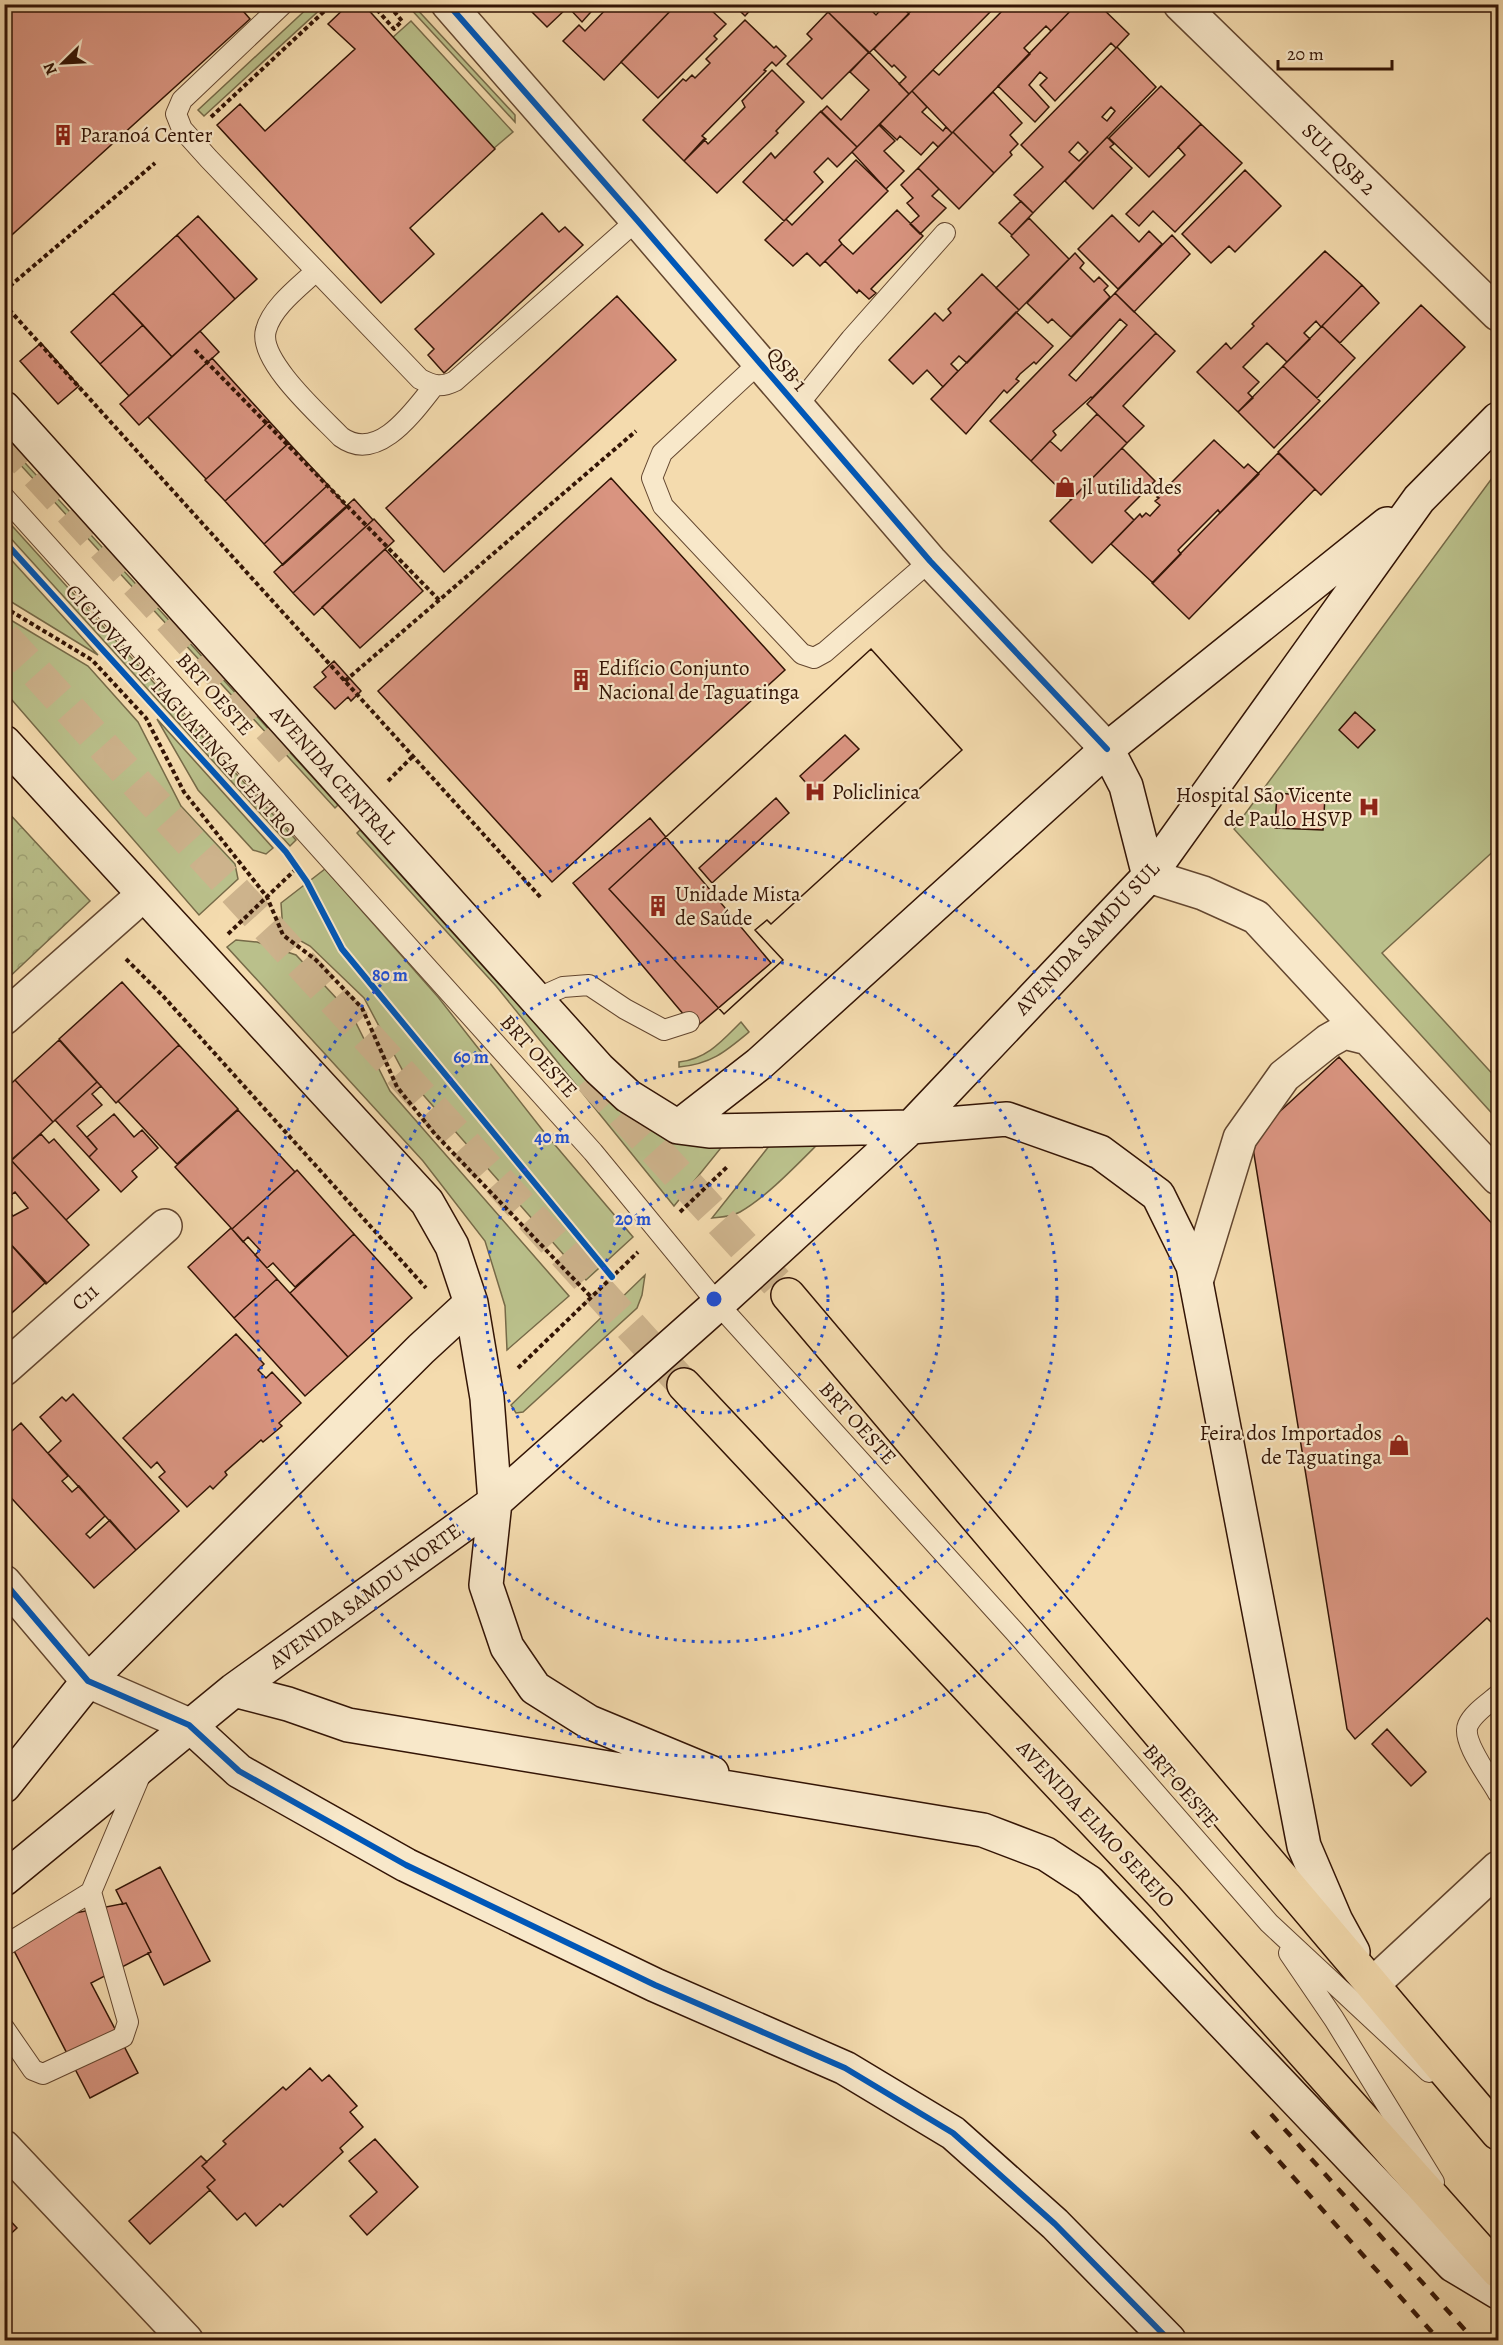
<svg xmlns="http://www.w3.org/2000/svg" width="1503" height="2345" font-family="Alegreya,serif">
<defs>
<pattern id="park-crowns" width="20" height="18" patternUnits="userSpaceOnUse" patternTransform="scale(1.5)"><rect width="20" height="18" fill="#bac08b"/><path d="M2 6a3 3 0 1 1 6 0M12 15a3 3 0 1 1 6 0" fill="none" stroke="#a0a476"/></pattern>
</defs>
<rect width="100%" height="100%" fill="#f4dbae"/>
<filter id="stains"><feTurbulence type="fractalNoise" baseFrequency=".00333" numOctaves="4"/><feColorMatrix values="0 0 0 0 .2 0 0 0 0 .09 0 0 0 0 .02 0 0 0 .5 -.17"/></filter>
<radialGradient id="worn" r=".72"><stop offset=".6" stop-color="#630" stop-opacity="0"/><stop offset="1" stop-color="#630" stop-opacity=".3"/></radialGradient>
<!-- grass -->
<path fill="#bac08b" stroke="#766a48" stroke-width="1.5" d="M312 4 325 5 204 116 198 110Z
M407 5H413L515 115V122Z
M411 21 513 132 493 149 392 38Z
M5 441 338 805 335 808 5 448Z
M1498 470V847L1382 953 1498 1080V1120L1234 829Z
M5 518 296 840 290 846 5 532Z
M4 553H5L98 655 5 598Z
M4 616 88 666 138 722 181 806 235 864 238 879 199 915 5 692Z
M157 719 273 848 266 854 253 850 198 790Z
M360 830 498 983 613 1100 733 1133 674 1206 496 986 357 833Z
M325 869 438 997 544 1132 633 1237 586 1280 404 1073 364 998 310 946 283 931 281 903Z
M236 940 257 942 296 955 352 1015 390 1091 569 1296 507 1350 505 1306 485 1241 423 1161 227 947Z
M741 1022 749 1032C725 1052 711 1064 679 1067V1062C707 1059 722 1041 741 1022Z
M781 1131H831C806 1155 769 1196 740 1212 731 1217 721 1217 712 1218Z
M645 1275 642 1295 637 1308 523 1412 516 1413 511 1405Z"/>
<!-- park -->
<path fill="url(#park-crowns)" stroke="#766a48" stroke-width="1.5" d="M5 809 90 901 5 981Z"/>
<!-- building -->
<path fill="#d99480" stroke="#331405" stroke-width="1.5" fill-rule="evenodd" d="M10 4H237L250 19 4 242V10Z
M349 4H363L495 149 410 228 434 254 381 303 217 125 240 104 265 131 355 49 328 24Z
M524 4H598L582 22 568 7 547 27Z
M611 4H677L604 80 563 41 579 25 585 31Z
M677 4H716L711 10 726 24 714 36 717 39 658 98 621 62Z
M733 4H756L745 16Z
M835 4H865L876 15 886 4H899L909 14 869 53 828 12Z
M918 4H998L909 94 899 84 906 77 894 65 892 67 874 49Z
M1009 4 1076 5 1051 31 1046 26 1024 48 1030 54 952 133 912 91 933 70 939 75Z
M1077 4H1098L1129 34 1116 48 1111 43 1055 101 1040 85 1047 78 1040 72 1029 85 1049 107 1035 122 998 86Z
M828 12 869 52 822 99 787 64 812 39 807 34Z
M745 20 774 48 776 46 786 56 776 66 772 62 764 70 766 71 702 136 706 139 684 161 643 120 683 79 686 81 692 75 695 78 710 63 706 59Z
M1117 47 1156 87 1033 213 1014 195 1043 167 1021 145ZM1111 107 1115 111 1107 121 1102 117ZM1078 142 1088 152 1079 161 1069 152Z
M869 52 909 94 857 147 821 112 827 106 841 120 869 90 850 72Z
M772 70 804 102 776 131 778 133 717 193 684 161 704 139 708 144 745 107 742 101Z
M1161 86 1201 124 1149 177 1109 138Z
M912 91 927 107 922 112 943 131 946 127 952 133 938 147 933 142 921 155 900 136 897 140 880 124Z
M993 92 1022 123 1010 135 1018 144 1010 152 1012 155 994 173 953 132Z
M821 111 857 147 837 167 828 158 814 172 823 182 784 221 743 182 771 153 775 158Z
M1201 124 1242 163 1175 232 1153 211 1139 226 1126 214 1185 155 1178 147Z
M879 125 895 141 884 151 904 171 886 189 852 152Z
M953 132 994 173 959 209 918 168Z
M1107 137 1114 144 1110 147 1132 168 1093 209 1065 181Z
M856 160 888 191 839 240 842 244 820 266 807 253 793 266 765 240 786 219 792 225Z
M918 168 939 189 932 196 946 208 920 234 910 224 919 216 907 203 913 198 901 185Z
M1245 170 1281 206 1235 252 1229 246 1211 263 1182 234Z
M1021 201 1033 213 1012 235 999 223Z
M897 210 923 236 871 289 876 293 869 299 859 290 857 293 825 261 842 244 853 254Z
M542 213 559 232 565 227 583 245 444 373 428 355 434 349 415 329Z
M1112 215 1139 242 1149 231 1162 244 1118 289 1078 249Z
M198 216 257 279 235 299 177 235Z
M1029 218 1069 259 1019 310 996 288 1029 255 1011 236Z
M177 235 235 299 172 357 113 293Z
M1172 235 1190 254 1134 312 1115 293Z
M1325 251 1362 285 1321 327 1316 321 1304 333 1310 339 1287 362 1267 343 1243 367 1259 382 1248 393 1253 398 1238 412 1197 372 1226 343 1231 349 1254 326 1252 324Z
M1075 253 1084 263 1080 268 1094 282 1099 277 1108 286 1104 290 1110 297 1071 337 1052 319 1048 323 1027 303Z
M982 274 1019 310 967 363 959 356 951 364 958 371 943 387 927 370 913 384 889 360 935 313 943 321 951 313 948 309Z
M1362 285 1379 303 1340 343 1322 326Z
M113 293 143 325 100 364 71 332Z
M1115 293 1156 333 1092 398 1091 397 1053 431 1056 435 1031 461 990 421ZM1120 319 1127 325 1076 381 1069 375Z
M617 296 676 360 444 572 386 508Z
M1421 305 1465 347 1321 495 1278 452Z
M1016 312 1053 346 1036 364 1034 362 1020 374 1016 379 1019 381 1007 393 1004 390 966 434 931 399Z
M143 325 172 357 129 396 100 364Z
M1322 326 1355 358 1317 398 1283 366Z
M200 331 219 352 139 425 120 404Z
M1156 333 1175 351 1123 406 1144 426 1127 443 1087 404Z
M41 343 79 386 58 404 20 361Z
M212 358 269 421 206 479 148 417Z
M1283 366 1320 401 1274 448 1238 412Z
M1097 414 1127 443 1071 500 1031 461 1050 441 1061 451Z
M269 421 289 443 225 501 205 480Z
M1214 440 1244 468 1248 464 1259 474 1220 513 1218 510 1178 550 1181 554 1153 583 1111 544 1140 514 1142 517 1146 513 1150 516 1160 505 1155 501 1159 498 1157 497Z
M289 443 328 485 264 544 225 501Z
M1122 448 1155 481 1125 511 1134 520 1092 563 1050 521Z
M1278 453 1315 489 1189 619 1152 583Z
M611 478 785 670 552 882 378 691Z
M328 485 347 507 283 565 264 544Z
M354 499 373 520 293 593 274 572Z
M374 519 394 541 314 615 293 593Z
M385 549 423 591 360 648 322 607Z
M871 649 962 750 771 924 767 920 755 930 783 960 724 1014 609 889ZM845 735 859 749 813 791 800 776ZM776 798 789 813 712 883 699 868Z
M871 649 962 750 771 924 767 920 755 930 783 960 724 1014 609 889Z
M334 661 361 691 351 701 348 697 335 709 314 687 326 677 322 672Z
M1355 712 1375 730 1358 748 1339 730Z
M1277 793 1325 797 1323 830 1275 828Z
M650 818 771 963 695 1028 573 883Z
M122 982 179 1045 116 1103 59 1039Z
M59 1040 97 1082 53 1122 15 1080Z
M179 1045 238 1109 177 1164 118 1101Z
M1339 1057 1498 1230V1615L1491 1622 1487 1618 1355 1739 1347 1729 1253 1148 1263 1127Z
M15 1080 53 1122 12 1160 4 1152V1090Z
M97 1082 101 1086 92 1094 102 1105 77 1126 97 1149 89 1157 55 1120Z
M238 1110 295 1172 232 1229 175 1167Z
M114 1114 134 1137 142 1130 158 1148 132 1171 137 1177 121 1192 89 1157 97 1149 87 1137Z
M41 1134 49 1143 54 1139 99 1190 66 1220 11 1160Z
M4 1152 12 1160 4 1167Z
M11 1160 89 1245 46 1284 4 1237V1205L13 1216 28 1208 15 1192 10 1196 12 1198 4 1203V1167Z
M297 1170 354 1234 295 1287 273 1263 267 1268 255 1255 260 1250 248 1237 243 1242 232 1229Z
M231 1228 277 1279 234 1318 188 1267Z
M354 1234 412 1298 348 1357 290 1293Z
M4 1237 46 1282 4 1320Z
M277 1279 348 1357 305 1396 234 1318Z
M236 1334 264 1364 258 1370 266 1378 272 1372 301 1403 279 1423 282 1426 263 1442 261 1440 225 1472 227 1475 213 1489 210 1486 187 1507 159 1477 165 1472 157 1462 151 1468 123 1438Z
M73 1394 179 1511 136 1550 48 1453 61 1441 40 1417 62 1397 66 1401Z
M21 1423 68 1476 62 1481 72 1492 79 1486 105 1516 86 1534 90 1538 110 1520 136 1550 94 1588 4 1490V1438Z
M1387 1729 1426 1772 1411 1786 1372 1744Z
M160 1867 210 1961 164 1985 148 1953 151 1952 126 1903 123 1904 116 1890Z
M126 1903 151 1952 91 1983 138 2073 90 2098 9 1941 55 1917Z
M310 2068 322 2081 329 2075 357 2106 350 2112 363 2127 340 2148 343 2152 283 2207 280 2204 256 2226 245 2213 237 2220 207 2187 215 2180 202 2166 226 2144 223 2141 283 2087 286 2090Z
M375 2139 418 2187 367 2235 350 2216 377 2192 349 2161Z
M201 2156 207 2162 202 2166 215 2180 207 2187 210 2190 150 2244 129 2221Z
M4 2214 17 2228 4 2240Z"/>
<g fill="none" stroke-linecap="round" stroke-linejoin="round">
<!-- primary-tunnel -->
<path stroke="#cdb38c" stroke-width="33" stroke-dasharray="33 16" stroke-linecap="butt" d="M4 438 299 760
M4 637 684 1385
M589 1077 788 1295"/>
<defs>
<path id="lane" d="M283 4 182 100 176 114 182 129 209 159 420 379C434 386 441 388 455 381L637 220
M316 271C299 287 272 307 266 330 257 360 321 416 341 437 378 464 414 411 434 386
M760 362 662 453 652 478 663 506 802 654 814 658 825 652 930 561
M797 406 851 339 945 233
M4 497 593 1152 718 1304 1014 1631 1269 1923 1429 2072
M536 999 563 987 589 985 625 1009 664 1030 689 1022
M1498 1695C1489 1703 1473 1713 1468 1725 1461 1741 1490 1778 1498 1793
M4 1946 91 1892 142 1771
M1289 1953 1334 2019 1434 2182
M4 2028 33 2070 43 2074 123 2037 128 2022 91 1892"/>
<path id="street" d="M448 4 637 220 930 561 1107 749
M1180 4 1498 314
M1149 876 1203 893 1256 917 1498 1178
M4 1018 143 895
M1196 1282 1240 1138 1284 1076 1328 1041 1344 1032 1368 1038
M4 1369 165 1226
M4 1582 88 1681 189 1725
M1372 1985 1498 1868
M4 2147 186 2340"/>
<path id="secondary" d="M4 408 599 1069 628 1096 678 1127 709 1131 911 1127 1007 1119 1100 1152 1158 1195 1193 1266 1304 1846 1336 1921 1353 1952
M4 742 427 1202 452 1246 471 1303 487 1398 495 1502 486 1585 507 1647 535 1688 589 1722 712 1773
M1107 749 1126 786 1149 876
M678 1127 759 1064 1107 749 1387 524
M234 1690 288 1704 348 1725 983 1830 1046 1854 1089 1882 1453 2265 1498 2292
M189 1725 239 1771 406 1865 655 1985 845 2068 953 2133 1055 2224 1169 2340
M4 1786 88 1681 421 1349 471 1303
M4 1879 234 1690 495 1502 718 1304 911 1127 1149 876 1419 499 1498 419"/>
<path id="primary" d="M788 1295 1498 2133
M684 1385 1165 1897 1498 2271"/>
</defs>
<!-- lane casing -->
<use href="#lane" stroke="#63462f" stroke-width="22"/>
<!-- street casing -->
<use href="#street" stroke="#63462f" stroke-width="36"/>
<!-- secondary casing -->
<use href="#secondary" stroke="#331405" stroke-width="36"/>
<!-- primary casing -->
<use href="#primary" stroke="#331405" stroke-width="36"/>
<!-- path -->
<path stroke="#331405" stroke-width="4" stroke-dasharray="4.5 3" stroke-linecap="butt" d="M372 4 394 29 402 21 388 4
M366 10 372 4
M211 117 332 4
M4 291 155 163
M4 304 542 899
M195 350 439 600
M4 607 92 660 146 718 184 792 267 897 283 935 316 960 362 1008 397 1087 435 1134 591 1297
M345 681 636 431
M388 781 413 756
M228 934 297 868
M126 959 163 996 426 1288
M680 1212 727 1167
M518 1368 638 1252"/>
<!-- lane -->
<use href="#lane" stroke="#f8e8ca" stroke-width="20"/>
<!-- street -->
<use href="#street" stroke="#f8e8ca" stroke-width="33"/>
<!-- secondary -->
<use href="#secondary" stroke="#f8e8ca" stroke-width="33"/>
<!-- primary -->
<use href="#primary" stroke="#f4dbae" stroke-width="33"/>
<!-- rail -->
<path stroke="#331405" stroke-width="4.5" stroke-dasharray="10 10" stroke-linecap="butt" d="M1271 2114 1474 2340
M1252 2131 1439 2340"/>
<defs>
<path id="cycleway" d="M448 4 637 220 930 561 1107 749
M4 541 286 852 307 882 342 949 612 1277
M4 1582 88 1681 189 1725 239 1771 406 1865 655 1985 845 2068 953 2133 1055 2224 1169 2340"/>
</defs>
<!-- cycleway casing -->
<use href="#cycleway" stroke="#f8e8ca" stroke-width="10"/>
<!-- cycleway -->
<use href="#cycleway" stroke="#0057b8" stroke-width="6"/>
</g>
<!-- distance rings -->
<g fill="none" stroke="#1d4ed8" stroke-width="3" stroke-dasharray="3 6">
<circle cx="714" cy="1299" r="114"/>
<circle cx="714" cy="1299" r="229"/>
<circle cx="714" cy="1299" r="343"/>
<circle cx="714" cy="1299" r="458"/>
</g>
<!-- icons -->
<defs>
<symbol id="building-bare" viewBox="-9 -9 18 18"><path d="M-4-6H4V6H1V3H-1V6H-4ZM-2.5-4.3h1.7v1.8h-1.7ZM.8-4.3h1.7v1.8H.8ZM-2.5-1h1.7V.8h-1.7ZM.8-1h1.7V.8H.8Z" fill="#8f2418" stroke="#f8e8ca" stroke-width="2.5" paint-order="stroke"/></symbol>
<symbol id="shop-bare" viewBox="-9 -9 18 18"><path d="M-5-2.5h2.3a2.7 3.5 0 0 1 5.4 0H5L5.5 6h-11ZM-1.5-2.5h3a1.5 2.3 0 0 0-3 0Z" fill="#8f2418" stroke="#f8e8ca" stroke-width="2.5" paint-order="stroke"/></symbol>
<symbol id="hospital-bare" viewBox="-9 -9 18 18"><path d="M-5-5h3v3.5h4V-5h3V5h-3V1.5h-4V5h-3Z" fill="#8f2418" stroke="#f8e8ca" stroke-width="2.5" paint-order="stroke"/></symbol>
</defs>
<g fill-rule="evenodd">
<use href="#building-bare" x="48" y="120" width="30" height="30"/>
<use href="#shop-bare" x="1050" y="472" width="30" height="30"/>
<use href="#building-bare" x="566" y="665" width="30" height="30"/>
<use href="#hospital-bare" x="800" y="777" width="30" height="30"/>
<use href="#hospital-bare" x="1354" y="792" width="30" height="30"/>
<use href="#building-bare" x="643" y="891" width="30" height="30"/>
<use href="#shop-bare" x="1384" y="1430" width="30" height="30"/>
</g>
<g text-anchor="middle" stroke-width="4.5" stroke-linejoin="round" paint-order="stroke">
<!-- poi labels -->
<g font-size="21" fill="#331405" stroke="#f8e8ca" text-anchor="start">
<text x="80" y="142">Paranoá Center</text>
<text x="1082" y="494">jl utilidades</text>
<text x="598" y="675">Edifício Conjunto<tspan x="598" dy="24">Nacional de Taguatinga</tspan></text>
<text x="832" y="799">Policlinica</text>
<text x="1352" y="802" text-anchor="end">Hospital São Vicente<tspan x="1352" dy="24">de Paulo HSVP</tspan></text>
<text x="675" y="901">Unidade Mista<tspan x="675" dy="24">de Saúde</tspan></text>
<text x="1382" y="1440" text-anchor="end">Feira dos Importados<tspan x="1382" dy="24">de Taguatinga</tspan></text>
</g>
<!-- street labels -->
<g font-size="21" fill="#331405" stroke="#f8e8ca">
<text transform="translate(1339 159) rotate(44)" y="7">SUL QSB 2</text>
<text transform="translate(787 369) rotate(49)" y="7">QSB 1</text>
<text transform="translate(215 694) rotate(48)" y="7">BRT OESTE</text>
<text transform="translate(181 711) rotate(48)" y="7">CICLOVIA DE TAGUATINGA CENTRO</text>
<text transform="translate(334 775) rotate(48)" y="7">AVENIDA CENTRAL</text>
<text transform="translate(1087 938) rotate(-47)" y="7">AVENIDA SAMDU SUL</text>
<text transform="translate(539 1056) rotate(48)" y="7">BRT OESTE</text>
<text transform="translate(85 1297) rotate(-42)" y="7">C11</text>
<text transform="translate(858 1423) rotate(48)" y="7">BRT OESTE</text>
<text transform="translate(365 1596) rotate(-36)" y="7">AVENIDA SAMDU NORTE</text>
<text transform="translate(1181 1786) rotate(49)" y="7">BRT OESTE</text>
<text transform="translate(1096 1824) rotate(47)" y="7">AVENIDA ELMO SEREJO</text>
</g>
</g>
<circle cx="714" cy="1299" r="9" fill="#1d4ed8" stroke="#f8e8ca" stroke-width="3"/>
<g font-size="18" text-anchor="middle" font-weight="bold" fill="#1d4ed8" stroke="#f8e8ca" stroke-width="4.5" stroke-linejoin="round" paint-order="stroke">
<text x="390" y="981">80 m</text>
<text x="471" y="1063">60 m</text>
<text x="552" y="1143">40 m</text>
<text x="633" y="1225">20 m</text>
</g>
<!-- margin -->
<rect width="1503" height="2345" fill="none" stroke="#f4dbae" stroke-width="24"/>
<rect x="6" y="6" width="1491" height="2333" fill="none" stroke="#331405" stroke-width="3"/>
<rect x="12" y="12" width="1479" height="2321" fill="none" stroke="#331405" stroke-width="1.5"/>
<!-- north arrow -->
<g transform="translate(63 63) rotate(246)" stroke="#f8e8ca" stroke-width="4.5" paint-order="stroke">
<path d="M0-4.5L10 22L0 15L-10 22Z" fill="#331405"/>
<text y="-9" font-size="16" font-weight="bold" text-anchor="middle" fill="#331405">N</text>
</g>
<!-- scale -->
<path d="M1278 60v9h114v-9" fill="none" stroke="#331405" stroke-width="3"/>
<text x="1287" y="60" font-size="18" fill="#331405" stroke="#f8e8ca" stroke-width="4.5" paint-order="stroke">20 m</text>
<rect width="100%" height="100%" filter="url(#stains)"/>
<rect width="100%" height="100%" fill="url(#worn)"/>
</svg>
